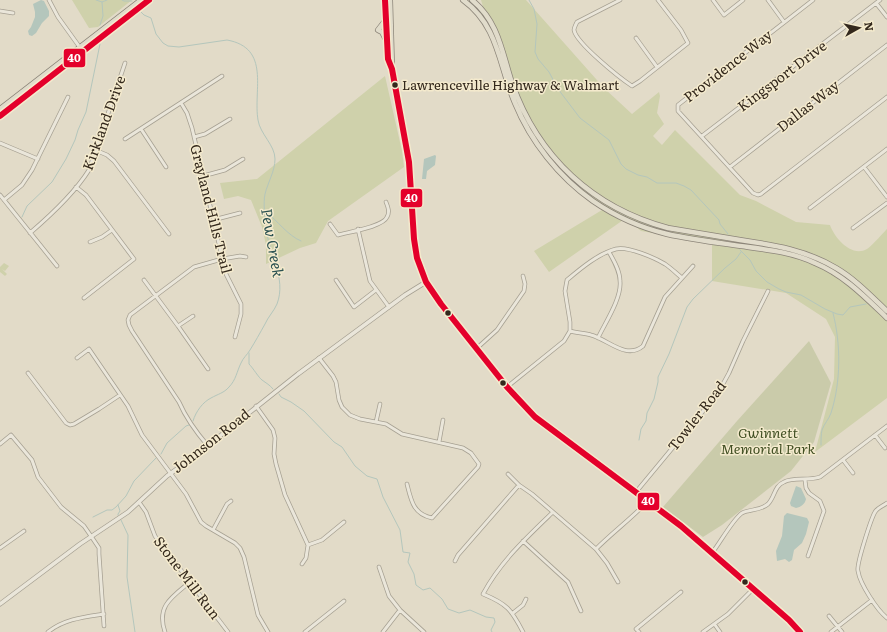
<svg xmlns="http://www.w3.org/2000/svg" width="887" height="632" font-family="Literata,serif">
<rect width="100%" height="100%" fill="#e2dbc8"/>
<!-- green -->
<path fill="#cfd1ab" d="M72 0H132L98 27 89 28Z
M481 0H526L604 88 632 114 659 92 660 96 657 113 664 124 653 136 662 145 675 130 740 195 756 201 796 222 830 225C834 237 851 258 867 249 871 247 883 233 887 229V398L815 452 834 379 835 337 826 319 786 293 712 281V243L641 231 626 218 549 272 534 251 607 207 590 198 531 139 498 55Z
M385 76 402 151 404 167 328 221 316 243 300 248 266 264V245L262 227 251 200 238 196 224 199 220 183 257 179Z
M4 263 9 266 5 271 2 269 7 274 5 276 0 272V267Z"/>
<!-- cemetery -->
<path fill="#cacbaa" d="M809 341 831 383 814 442 791 471 722 525 703 537 663 507 737 421Z"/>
<!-- water -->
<path fill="#b4c6bc" d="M41 0 44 1 49 11V16L42 23 36 33 32 36 29 35 28 31 31 27 35 17V12L33 4Z
M435 155 436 156 435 165 427 171 426 179H422L424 159Z
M796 486 801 488 806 499C805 504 801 507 796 508L791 506 790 503Z
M787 513 807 518 809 522 806 534 802 543 794 550 792 560 789 562 785 559 777 561 776 551 782 536 784 516Z"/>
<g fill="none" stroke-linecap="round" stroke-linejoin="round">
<!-- stream -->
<path stroke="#b4c6bc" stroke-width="1" d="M96 0 102 2 107 0
M122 0 124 1H132
M529 0 534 9 537 24 535 52 538 59 549 72 558 89 580 118 609 140 621 164 626 169 638 175 647 177 657 183H676L684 186 691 190 719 220 720 224 728 234
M140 11 144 15 151 18 156 34 163 43 168 46 179 47 227 40C271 48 253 90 258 120 260 134 275 145 275 159 275 171 268 182 265 194 263 204 265 216 266 227 268 252 287 278 277 304 274 311 268 317 265 324 260 333 255 342 250 350 247 355 243 358 241 363 237 371 236 380 229 387 224 393 218 394 211 398 203 402 196 411 193 421
M100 25 103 16 102 2
M266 212C278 221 287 235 301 241
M22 217 27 206 52 182 66 159 75 140 78 130 86 112 100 44
M740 250 750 260 756 271 767 282 779 289 786 292 801 295 825 309 837 314 843 315 850 307 866 304
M249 353V364C253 368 259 378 262 380 266 383 270 385 273 389
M279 394 281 397 291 402 304 411 334 442 342 447 355 466 367 476 377 479 383 497 400 530 403 552 410 553 408 562 414 574 416 585 423 590 430 588 442 599 448 609 459 613 470 610 486 617 494 618 495 622 491 630 492 632
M639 440 641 429 646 421 647 413 654 399 658 382V377L669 354 687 307 693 299 725 268 736 259 741 252
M821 445C821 440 821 434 822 430 824 424 829 419 831 413 841 382 841 344 833 313
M161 454 167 443 186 426 189 425
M118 515V514L120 511 118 505
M93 517 107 510H112L116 507 126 496 134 481 156 458
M121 520 128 535 127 577 135 632"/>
<defs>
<path id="minor" d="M49 0 58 17 81 49
M620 0 577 22C576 24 574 28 574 30 576 43 620 78 632 86L640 81 688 43 681 30 658 0
M713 0 724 15 743 0
M768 0 784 22
M813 0 678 105V111L753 193 758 195 761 194 887 97
M876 3 887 17
M0 11 13 13
M636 38 657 67
M181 103 187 113 192 128 226 274 241 304V314L235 337
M141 129 166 167
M702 136 880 0
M194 137 205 134 230 119
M125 139 222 76
M0 143 38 159
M95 150 107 155 114 161 169 234
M730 167 887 45
M864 167 887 197
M203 176 225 170 243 159
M76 187 86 195 134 259 84 298
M0 195 57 266
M4 200 22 185 32 170 68 97
M810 208 887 149
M213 220 240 213
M330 224 338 235C348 232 383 227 387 217 390 212 388 207 386 202
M853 228 887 203
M358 229 370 281 389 307
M30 233C51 215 74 194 89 170L125 63
M90 242 102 237 112 230
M144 280 178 326 208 369
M336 280 354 307 376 290
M178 326 193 316
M570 331C577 333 585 333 591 335 609 340 626 360 643 346L665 297 693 266
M598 338C605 323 622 298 620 281 620 271 614 261 609 252
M476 349 497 330 524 291 525 284 523 276
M77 358 89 349 128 406 142 435 186 494 201 522 206 526 235 543 240 548 244 557 258 615 268 632
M319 358 333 376 336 382 339 400 342 407 350 415 360 419 386 424 402 434 463 448 471 453 479 464 478 467 432 518C413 514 411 500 407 484
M28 373 66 423 70 425 74 424 99 409 120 395
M507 387 564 341 570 331V322L565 291 567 280C580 269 599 253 616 249 628 246 655 258 665 264 671 268 676 273 682 278
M256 406 273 430 275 438 274 454 276 464 285 495 308 545 306 558 302 564
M376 422 380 404
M875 435 885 448
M439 442 443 420
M0 444 11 435 32 460 38 477 61 507 84 526 93 539 99 548V554L104 626
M208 446C196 432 186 418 179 402L132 331 129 325 128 320 130 315 194 267 222 259 240 256 246 257
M843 460 853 473
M508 474 519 485 532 494 596 549 607 563 618 582
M805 480 806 488 809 493 820 501 824 511 808 556
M636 492 718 393 729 373 743 341 768 291
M139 502 146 512 155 536 228 632
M887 503C883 506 877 508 875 512 871 519 856 565 858 571 860 584 877 610 887 618
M213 530 227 504 231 501
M523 541 568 582 581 611
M308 545 322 540 344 522
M0 548 24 531
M596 549C613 532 632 518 648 501
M712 553C720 543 733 519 742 513 750 509 760 511 768 504 775 497 774 486 784 482 793 477 809 481 820 477L887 426
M455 561 458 555 519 485
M379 567 389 596 400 610 424 632
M513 613 523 605 526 599
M829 616 842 632
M715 625 720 632
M48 632C64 619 84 617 104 614
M165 632C156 606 172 597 190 582
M305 632 344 601
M383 632 400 610
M523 632C511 609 507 604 483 594 500 562 527 537 552 513
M639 632 636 629 641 625 681 592
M703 632 728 614 753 589
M831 632 872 600"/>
<path id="tertiary" d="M0 604 80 544 128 512 167 476 191 459 298 374 405 295 426 282"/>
<path id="primary" d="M385 0 388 59 392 69 409 162 414 239 417 258 426 282 441 304 507 387 535 417 681 526 789 620 800 632
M390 0 392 67
M463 0C499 26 499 66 515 103 531 142 559 177 593 201 615 216 642 228 667 234 694 240 721 243 748 247 771 250 794 253 815 263 844 275 865 297 887 318
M472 0C499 22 502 53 512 83 538 157 593 208 668 228 692 232 716 236 740 240 774 245 806 250 836 268 855 279 871 296 887 311
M385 21 378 30 382 32 385 38
M0 109 141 0
M0 116 149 0"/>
</defs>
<!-- minor casing -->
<use href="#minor" stroke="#a6a092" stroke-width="4.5"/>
<!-- tertiary casing -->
<use href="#tertiary" stroke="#a6a092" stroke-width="5"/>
<!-- primary casing -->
<use href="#primary" stroke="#8c8579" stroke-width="6"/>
<!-- minor -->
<use href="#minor" stroke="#eae6da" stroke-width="3"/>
<!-- tertiary -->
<use href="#tertiary" stroke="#eae6da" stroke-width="3.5"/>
<!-- primary -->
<use href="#primary" stroke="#e1dccb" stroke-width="4.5"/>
<defs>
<path id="bus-1" d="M385 0 388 59 392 69 409 162 414 239 417 258 426 282 441 304 507 387 535 417 681 526 789 620 800 632
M0 116 149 0"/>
</defs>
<!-- bus-1 casing -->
<use href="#bus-1" stroke="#f4eacd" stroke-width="9"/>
<!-- bus-1 -->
<use href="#bus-1" stroke="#e4002b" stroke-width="6"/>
</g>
<!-- markers -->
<g fill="#33281c" stroke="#f4eacd" stroke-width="1.5">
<circle cx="395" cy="85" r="3.5"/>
<circle cx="448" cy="313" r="3.5"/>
<circle cx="503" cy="383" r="3.5"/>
<circle cx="745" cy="582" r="3.5"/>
</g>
<g text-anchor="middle" stroke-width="3" stroke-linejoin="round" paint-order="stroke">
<!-- bus labels -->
<g font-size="13" fill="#33281c" stroke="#f4eacd" text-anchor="start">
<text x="402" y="90">Lawrenceville Highway &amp; Walmart</text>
</g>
<!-- street labels -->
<g font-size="14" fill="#33281c" stroke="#f4eacd">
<text transform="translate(728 66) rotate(-38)" y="5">Providence Way</text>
<text transform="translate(782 76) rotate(-37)" y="5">Kingsport Drive</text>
<text transform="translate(808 106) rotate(-38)" y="5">Dallas Way</text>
<text transform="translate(104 123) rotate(-70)" y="5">Kirkland Drive</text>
<text transform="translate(211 209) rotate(76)" y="5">Grayland Hills Trail</text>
<text transform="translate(697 416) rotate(-52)" y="5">Towler Road</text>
<text transform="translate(211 441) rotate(-38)" y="5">Johnson Road</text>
<text transform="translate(187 578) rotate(53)" y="5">Stone Mill Run</text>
</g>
<!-- park labels -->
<g font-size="14" font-style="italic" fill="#414f23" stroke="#f4eacd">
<text x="768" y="438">Gwinnett<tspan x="768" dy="16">Memorial Park</tspan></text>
</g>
<!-- water labels -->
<g font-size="15" font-style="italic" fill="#2b5252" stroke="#f4eacd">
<text transform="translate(272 243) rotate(80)" y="5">Pew Creek</text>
</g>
</g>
<g stroke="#f4eacd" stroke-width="1.5">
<rect x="63" y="48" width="23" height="20" rx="4" fill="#e4002b"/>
<rect x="400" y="188" width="23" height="20" rx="4" fill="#e4002b"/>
<rect x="637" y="492" width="23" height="19" rx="4" fill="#e4002b"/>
</g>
<g font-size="11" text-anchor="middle" font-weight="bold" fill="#fff">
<text x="74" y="62">40</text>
<text x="411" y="202">40</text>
<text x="648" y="505">40</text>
</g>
<!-- north arrow -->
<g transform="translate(859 28) rotate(82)" stroke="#f4eacd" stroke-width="3" paint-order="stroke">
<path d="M0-3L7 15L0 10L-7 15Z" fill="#33281c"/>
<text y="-6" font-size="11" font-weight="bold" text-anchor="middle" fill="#33281c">N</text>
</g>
</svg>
